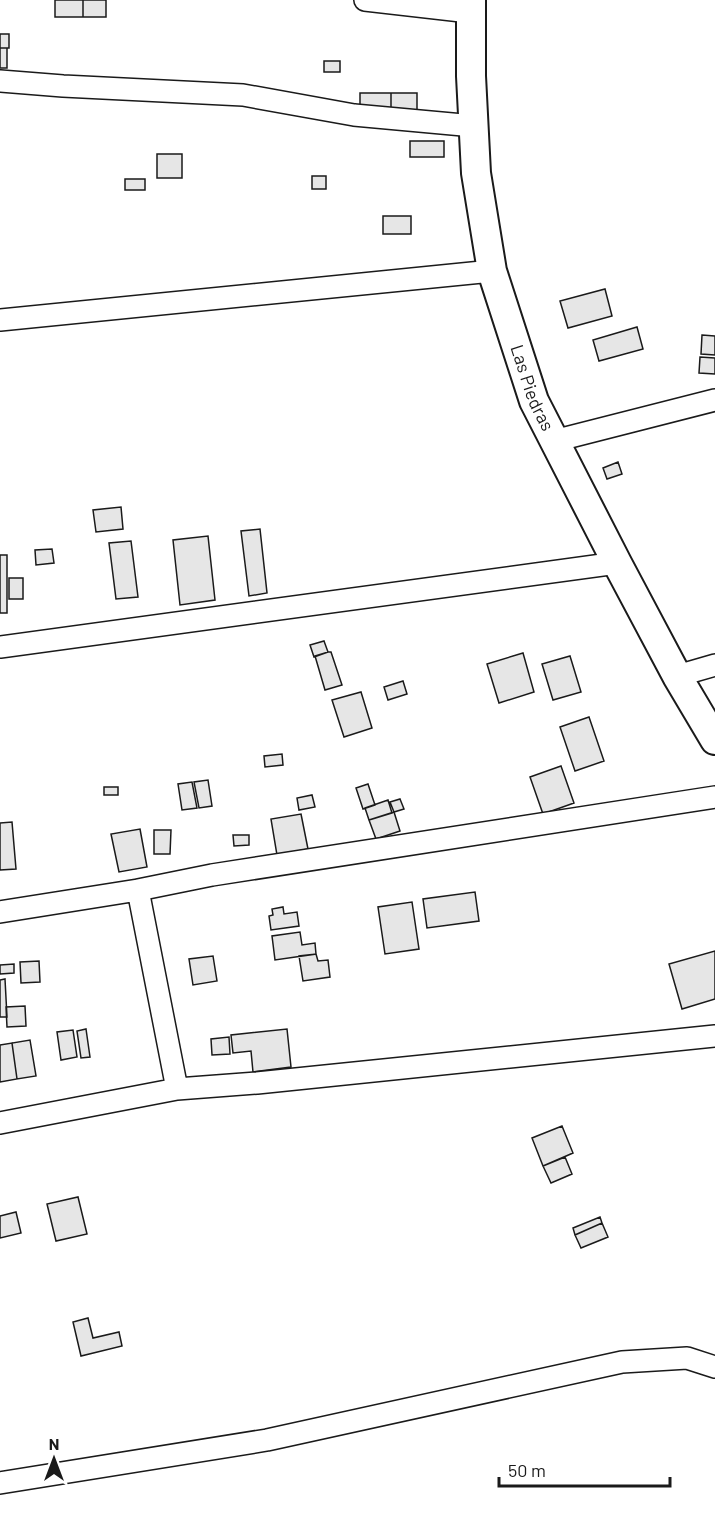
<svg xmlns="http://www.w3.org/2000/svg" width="715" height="1513" font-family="Barlow,sans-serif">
<rect width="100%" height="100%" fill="#fff"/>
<!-- building -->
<path fill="#e6e6e6" stroke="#1a1a1a" stroke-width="1.5" d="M55 0H83V17H55Z
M83 0H106V17H83Z
M0 34H9V48H0Z
M0 48H7V68H0Z
M324 61H340V72H324Z
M360 93H391V110H360Z
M391 93H417V114H391Z
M410 141H444V157H410Z
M157 154H182V178H157Z
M312 176H326V189H312Z
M125 179H145V190H125Z
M383 216H411V234H383Z
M605 289 612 316 568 328 560 301Z
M637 327 643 349 599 361 593 340Z
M702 335 715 336V355L701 354Z
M700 357 715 358V374L699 373Z
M618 462 622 474 607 479 603 468Z
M121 507 123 529 96 532 93 510Z
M260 529 267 593 249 596 241 531Z
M208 536 215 600 180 605 173 540Z
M131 541 138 597 116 599 109 543Z
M52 549 54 563 36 565 35 550Z
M0 555H7V613H0Z
M9 578H23V599H9Z
M324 641 328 652 314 657 310 645Z
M328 652H331L342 685 325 690 315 656Z
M523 653 534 692 499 703 487 664Z
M570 656 581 692 553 700 542 664Z
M403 681 407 694 388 700 384 687Z
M361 692 372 728 344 737 332 700Z
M589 717 604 761 575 771 560 727Z
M282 754 283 765 265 767 264 756Z
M561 766 574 803 543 814 530 777Z
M208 780 212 806 199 808 194 782Z
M192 782 197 808 182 810 178 784Z
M368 784 375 805 363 809 356 788Z
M104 787H118V795H104Z
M312 795 315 807 299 810 297 798Z
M400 799 404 809 394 812 390 802Z
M388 800 392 813 369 820 365 808Z
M394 812 400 831 376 839 369 820Z
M301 814 308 849 277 855 271 819Z
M12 822 16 869 0 870V823Z
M140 829 147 867 119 872 111 834Z
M154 830H171L170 854H154Z
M233 835H249V845L234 846Z
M475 892 479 921 427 928 423 899Z
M412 902 419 949 385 954 378 907Z
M283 907 284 914 297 912 299 926 271 930 269 916 273 915 272 909Z
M300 932 302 945 315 943 316 954 275 960 272 936Z
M715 951V999L682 1009 669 964Z
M316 954 318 961 328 960 330 977 303 981 299 956Z
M213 956 217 981 193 985 189 959Z
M39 961 40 982 21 983 20 962Z
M14 964V973L0 974V965Z
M5 979 7 1017H0V980Z
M25 1006 26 1026 7 1027 6 1007Z
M86 1029 90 1057 81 1058 77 1031Z
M287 1029 291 1067 253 1072 251 1051 233 1053 231 1035Z
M73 1030 77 1057 61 1060 57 1032Z
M229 1037 230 1054 212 1055 211 1039Z
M30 1040 36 1076 17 1079 12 1043Z
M12 1043 17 1079 0 1082V1045Z
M562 1126 573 1153 543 1166 532 1138Z
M565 1157 572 1174 551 1183 543 1166Z
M78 1197 87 1234 56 1241 47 1204Z
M16 1212 21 1233 0 1238V1216Z
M600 1217 602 1223 575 1235 573 1228Z
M602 1223 608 1237 581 1248 575 1235Z
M88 1318 93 1338 119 1332 122 1346 81 1356 73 1322Z"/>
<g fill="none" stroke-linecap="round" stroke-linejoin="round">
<defs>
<path id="street" d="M365 0 470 12
M0 81 63 86 243 95 354 115 474 126
M0 320 492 271
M554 441 715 400
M0 647 617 563
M677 676 715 665
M0 912 138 890
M177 1089 138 890 212 875 715 797
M0 1123 177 1089 257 1083 715 1036
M0 1483 267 1440 622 1362 687 1358 715 1367"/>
<g id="secondary">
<path id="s1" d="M471 0V76L476 173 492 271 534 401 617 563 677 676 715 740"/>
</g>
</defs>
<!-- street casing -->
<use href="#street" stroke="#1a1a1a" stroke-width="24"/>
<!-- secondary casing -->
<use href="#secondary" stroke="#1a1a1a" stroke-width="32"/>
<!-- street -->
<use href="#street" stroke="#fff" stroke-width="21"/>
<!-- secondary -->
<use href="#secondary" stroke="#fff" stroke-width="28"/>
</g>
<g text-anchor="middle" stroke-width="4.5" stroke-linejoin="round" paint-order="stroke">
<!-- street labels -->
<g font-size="18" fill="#1a1a1a" stroke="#fff">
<text dy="6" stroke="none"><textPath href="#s1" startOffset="396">Las Piedras</textPath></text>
</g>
</g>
<!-- north arrow -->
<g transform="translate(54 1459)" stroke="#ffffff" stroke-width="4.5" paint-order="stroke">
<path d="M0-4.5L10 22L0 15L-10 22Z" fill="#1a1a1a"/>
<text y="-9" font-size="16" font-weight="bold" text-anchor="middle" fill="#1a1a1a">N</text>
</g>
<!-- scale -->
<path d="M499 1477v9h171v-9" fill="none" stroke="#1a1a1a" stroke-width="3"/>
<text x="508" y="1477" font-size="18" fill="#1a1a1a" stroke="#ffffff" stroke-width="4.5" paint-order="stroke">50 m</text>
</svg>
